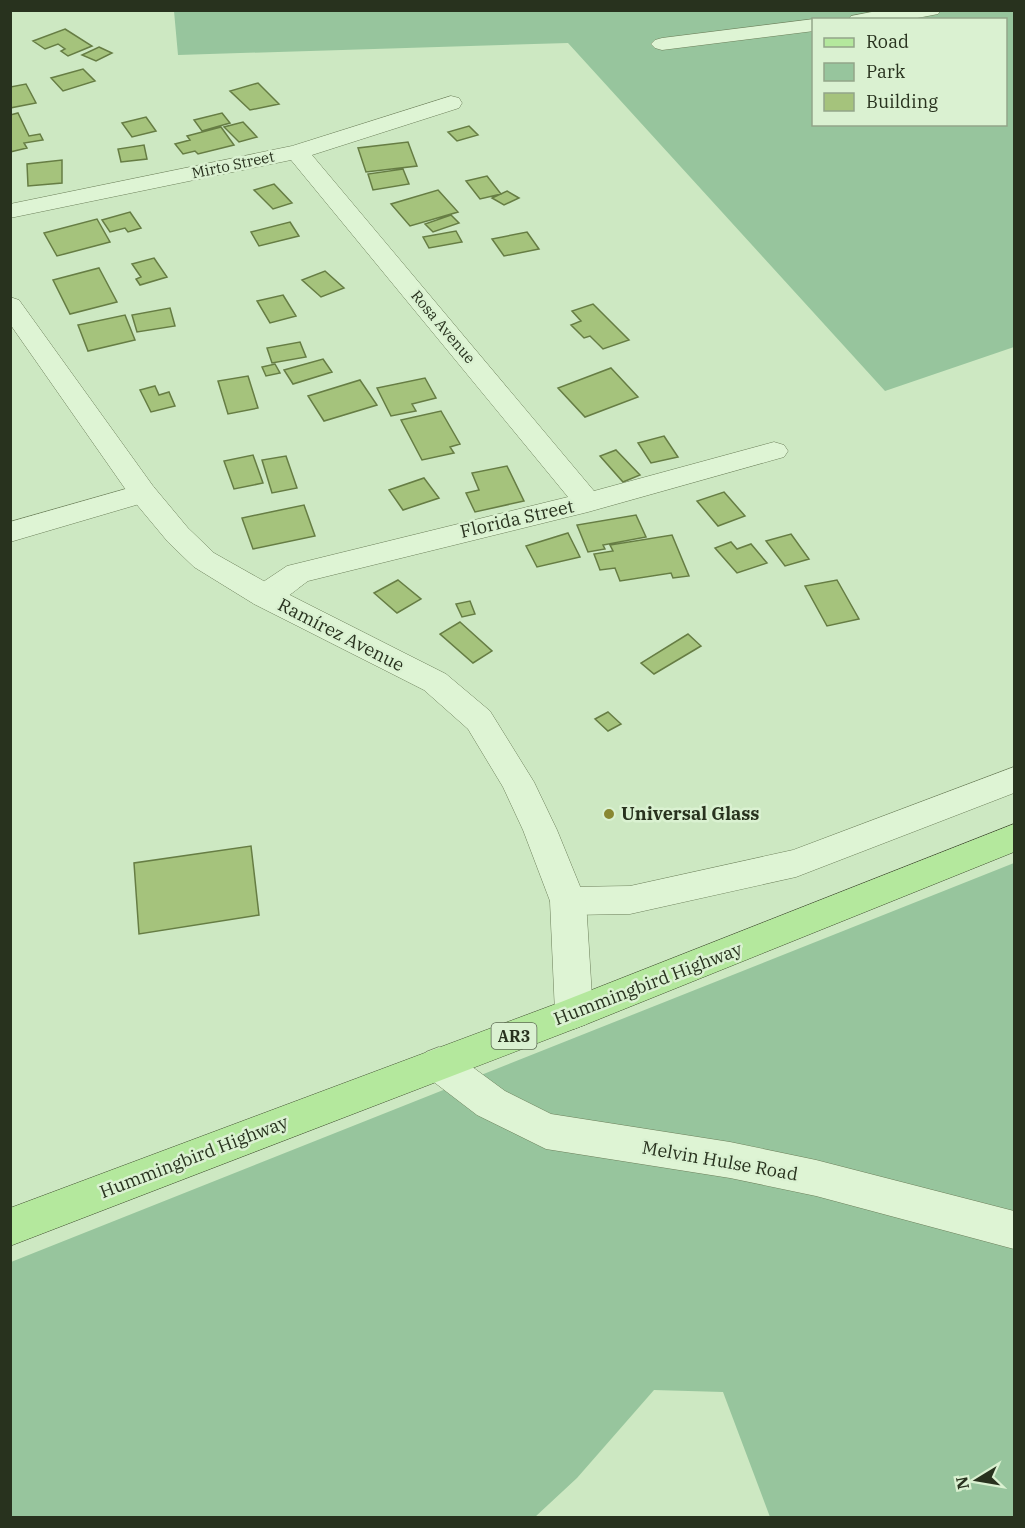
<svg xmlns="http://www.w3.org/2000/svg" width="1025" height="1528" font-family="'IBM Plex Serif',serif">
<rect width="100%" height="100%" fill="#cde8c2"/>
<!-- green -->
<path fill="#97c59d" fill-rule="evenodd" d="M174 11H1014V347L885 391 568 43 178 55ZM814 20H1006V124H814Z
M1014 863V1517H770L723 1392 654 1390 577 1478 535 1517 11 1518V1262Z"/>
<!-- building -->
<path fill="#a5c37c" stroke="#667d44" stroke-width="1.5" d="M65 29 92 46 68 56 61 51 65 49 58 44 45 49 33 41Z
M99 47 112 53 96 61 82 55Z
M83 69 95 81 63 91 51 78Z
M258 83 279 104 250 110 230 91Z
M26 84 36 103 10 108V87Z
M18 113 29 136 40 134 43 140 24 143 27 148 10 152V115Z
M222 113 230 123 202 131 194 120Z
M146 117 156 131 132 137 122 123Z
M243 122 257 137 239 142 224 127Z
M469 126 478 135 457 141 448 132Z
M221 127 234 145 198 154 195 151 183 154 175 144 190 140 187 136Z
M408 142 417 166 366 172 358 148Z
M144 145 147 159 121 162 118 149Z
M62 160V183L28 186 27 164Z
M403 169 409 184 373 190 368 174Z
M487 176 501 194 480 199 466 181Z
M274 184 292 203 273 209 254 190Z
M438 190 458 212 410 226 391 204Z
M507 191 519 198 504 205 492 198Z
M130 212 141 228 128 232 125 228 110 232 102 220Z
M451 215 459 223 433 232 425 224Z
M97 219 110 242 57 256 44 233Z
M290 222 299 236 259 246 251 232Z
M456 231 462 242 429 248 423 237Z
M527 232 539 249 504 256 492 239Z
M154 258 167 277 140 285 136 279 141 277 132 264Z
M99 268 117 302 70 314 53 280Z
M325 271 344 288 321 297 302 280Z
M283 295 296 316 270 323 257 301Z
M593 304 629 340 603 349 590 336 584 338 571 325 581 321 572 311Z
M170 308 175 326 137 332 132 315Z
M125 315 135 340 88 351 78 325Z
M300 342 306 357 272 363 267 348Z
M323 359 332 372 293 384 284 370Z
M275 364 280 373 266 376 262 367Z
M611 368 638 397 585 417 558 388Z
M248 376 258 408 228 414 218 381Z
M425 378 436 398 412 404 416 411 391 416 377 388Z
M360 380 377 405 324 421 308 396Z
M155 386 159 395 169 392 175 406 151 412 140 390Z
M441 411 460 444 450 447 454 453 422 460 401 420Z
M664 436 678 457 651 463 638 443Z
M616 450 640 475 623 482 600 456Z
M253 455 263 483 234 489 224 461Z
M286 456 297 488 272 493 262 460Z
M507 466 524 501 475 512 466 493 479 490 472 473Z
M424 478 439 498 403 510 389 490Z
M724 492 745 516 718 526 697 501Z
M304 505 315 536 253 549 242 518Z
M636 515 646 537 603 545 605 549 588 552 577 525Z
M568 533 580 557 537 567 526 546Z
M791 534 809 559 785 566 766 541Z
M672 535 689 576 673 578 671 573 620 581 615 568 600 570 594 554 613 551 610 545Z
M731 542 737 549 751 544 767 563 737 573 715 548Z
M398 580 421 599 397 613 374 593Z
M837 580 859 619 827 626 805 586Z
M470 601 475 614 462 617 456 604Z
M460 622 492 651 473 663 440 634Z
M688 634 701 646 654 674 641 663Z
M608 712 621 724 608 731 595 719Z
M251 846 259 915 139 934 134 863Z"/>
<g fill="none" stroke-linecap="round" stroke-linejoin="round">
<defs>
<path id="minor" d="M882 10H941L938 14 907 20H848L851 16Z
M814 19 817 20H814V31L662 50 655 48 651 44 655 40 662 38Z
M451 96 459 98 462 103 459 108 312 155 594 491 774 442 784 445 788 451 784 457 588 512 308 581C291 593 276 610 254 604L250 596 254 588 287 566 568 497 291 160 10 218V204L292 146Z
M143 484 153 486 157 493 153 500 10 542V522Z
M1014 767V793L796 877 630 914 568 915 556 911 550 901 556 891 568 887 630 886 793 850Z
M439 1047 452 1052 505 1091 551 1114 730 1142 816 1160 1014 1211V1249L816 1196 730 1178 546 1149 477 1115 426 1076 420 1064 426 1052Z"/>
<path id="tertiary" d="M10 297 19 300 153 486 188 528 214 553 276 588 446 674 490 711 534 782 557 830 586 901 593 1013 587 1024 574 1029 561 1024 555 1013 550 901 523 830 503 787 468 729 424 690 254 604 194 567 168 542 133 500 10 324Z"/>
<path id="primary" d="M1014 824V852L587 1024 10 1246V1208L561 1002Z"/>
</defs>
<!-- minor casing -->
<use href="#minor" stroke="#6d805b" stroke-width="1"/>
<!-- tertiary casing -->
<use href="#tertiary" stroke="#6d805b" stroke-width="1"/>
<!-- primary casing -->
<use href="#primary" stroke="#404e2f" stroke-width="1"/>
<!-- minor -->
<use href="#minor" fill="#def4d4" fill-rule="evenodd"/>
<!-- tertiary -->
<use href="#tertiary" fill="#def4d4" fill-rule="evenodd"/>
<!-- primary -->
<use href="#primary" fill="#b4e89d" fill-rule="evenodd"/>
</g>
<!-- markers -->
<circle fill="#898832" stroke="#daf1d1" stroke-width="2" cx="609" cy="814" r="6"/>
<g text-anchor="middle" stroke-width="5" stroke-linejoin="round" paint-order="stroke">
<!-- far-street labels -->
<g font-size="15" fill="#28321e" stroke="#daf1d1">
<text transform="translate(233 165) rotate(-12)" y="5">Mirto Street</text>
<text transform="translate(443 327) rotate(50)" y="5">Rosa Avenue</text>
</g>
<!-- shield labels -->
<rect fill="#daf1d1" stroke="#5d6b54" stroke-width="1.5" x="491.5" y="1023" width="45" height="26" rx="4.5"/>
<g font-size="16" font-weight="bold" fill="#28321e">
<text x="514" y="1042">AR3</text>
</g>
<!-- street labels -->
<g font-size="18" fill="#28321e" stroke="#daf1d1">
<text transform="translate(517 519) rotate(-13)" y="6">Florida Street</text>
<text transform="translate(341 635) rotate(27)" y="6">Ramírez Avenue</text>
<text transform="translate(648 984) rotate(-21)" y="6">Hummingbird Highway</text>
<text transform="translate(194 1157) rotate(-21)" y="6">Hummingbird Highway</text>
<text transform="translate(720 1161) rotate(10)" y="6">Melvin Hulse Road</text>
</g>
<!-- poi labels -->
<g font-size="18" font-weight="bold" fill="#28321e" stroke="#daf1d1" text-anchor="start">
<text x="621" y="820">Universal Glass</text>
</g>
</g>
<!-- border -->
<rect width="1025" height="1528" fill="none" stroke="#28321e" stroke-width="24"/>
<!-- legend -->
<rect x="812" y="18" width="195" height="108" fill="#daf1d1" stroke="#93a589" stroke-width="1.5"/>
<rect x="824" y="38" width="30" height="9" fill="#b4e89d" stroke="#93a589" stroke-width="1.5"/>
<text x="866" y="48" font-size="18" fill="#28321e">Road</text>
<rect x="824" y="63" width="30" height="18" fill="#97c59d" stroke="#93a589" stroke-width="1.5"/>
<text x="866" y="78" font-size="18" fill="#28321e">Park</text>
<rect x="824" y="93" width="30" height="18" fill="#a5c37c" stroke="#93a589" stroke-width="1.5"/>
<text x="866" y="108" font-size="18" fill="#28321e">Building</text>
<!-- north arrow -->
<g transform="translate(977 1480) rotate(259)" stroke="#daf1d1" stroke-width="4.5" paint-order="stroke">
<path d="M0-4.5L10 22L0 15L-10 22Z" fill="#28321e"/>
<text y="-9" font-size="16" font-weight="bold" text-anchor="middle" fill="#28321e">N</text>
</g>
</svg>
